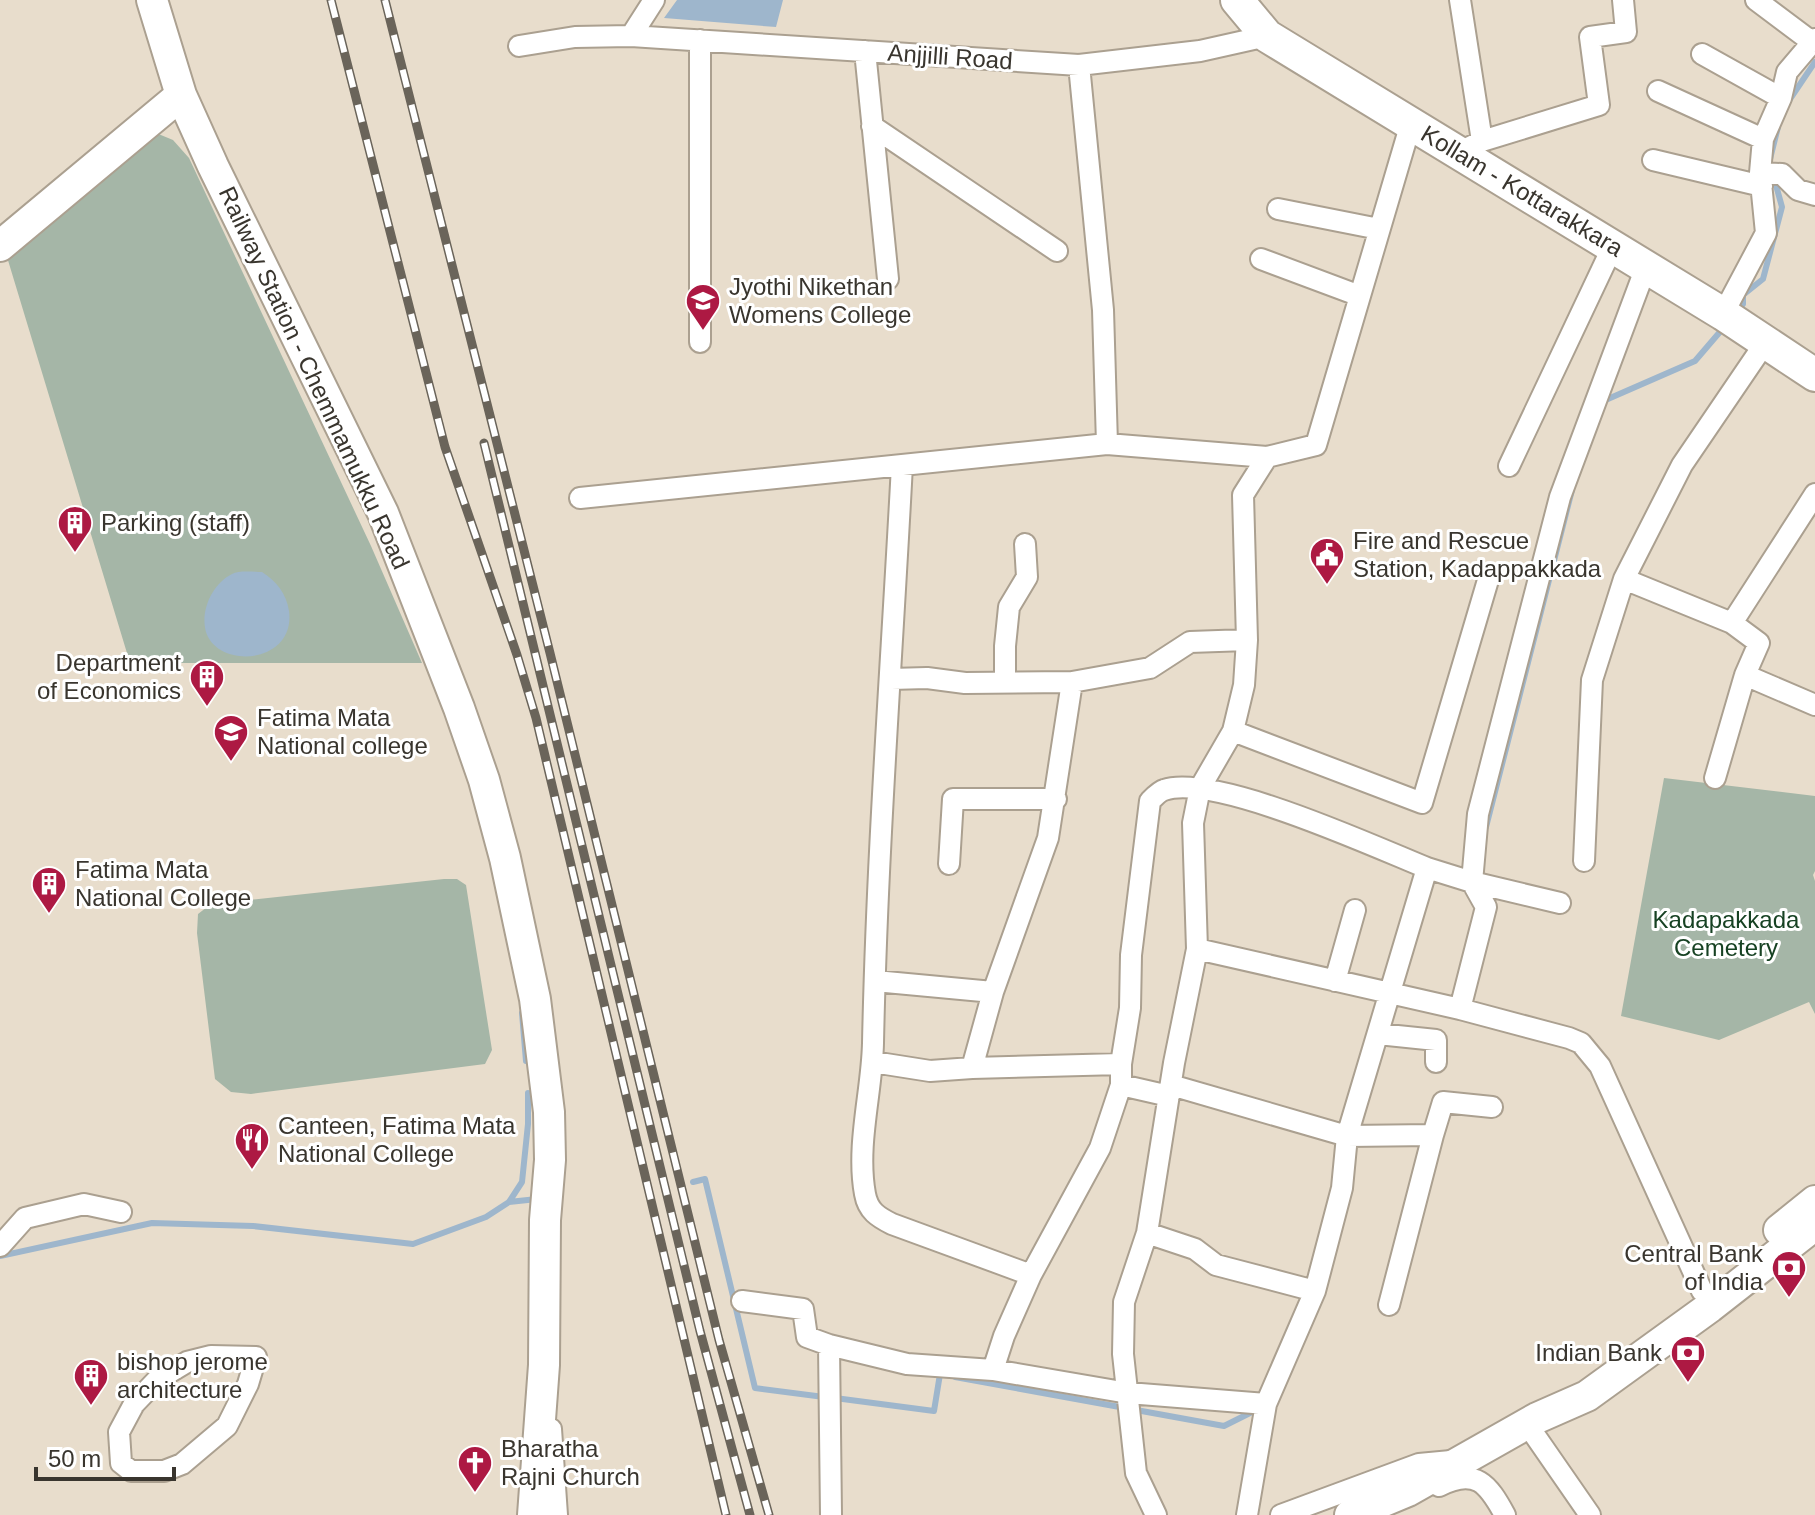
<svg xmlns="http://www.w3.org/2000/svg" width="1815" height="1515" font-family="Arial,sans-serif">
<rect width="100%" height="100%" fill="#e8ddcc"/>
<!-- green -->
<path fill="#a5b6a7" d="M156 133 173 140 189 158 371 546 422 663H130L7 257Z
M1664 778 1815 796V871L1813 875 1815 881V1014L1809 1002 1719 1040 1621 1016Z
M444 879H457L466 885 492 1050 485 1064 251 1094 231 1092 215 1079 197 933 198 914 211 904Z"/>
<!-- water -->
<path fill="#9eb6cc" d="M677 0H783L776 27 664 18Z
M262 572C277 582 286 593 289 611 296 664 218 670 206 632 200 611 212 584 232 574 239 570 254 572 262 572Z"/>
<g fill="none" stroke-linecap="round" stroke-linejoin="round">
<!-- stream -->
<path stroke="#9eb6cc" stroke-width="6" d="M1788 102 1815 62
M1770 159 1778 127
M1738 311 1743 304V295L1763 279 1782 207 1774 178
M1601 402 1695 361 1725 326
M1486 827 1572 490
M522 1013 526 1061
M693 1182 705 1179 755 1388 824 1397
M509 1202 537 1199
M0 1256 152 1223 253 1226 413 1244 486 1217 509 1202 522 1182 528 1124V1093
M955 1377 1224 1426 1256 1410
M835 1398 934 1411 940 1374 944 1375"/>
<defs>
<path id="street" d="M1460 0 1482 141 1470 147
M1756 0 1812 42
M631 36 654 0
M700 40V342
M519 46 575 37 631 36 1079 65 1200 51 1267 36
M865 51 888 279
M1702 54 1781 98
M1079 65 1103 310 1107 444
M1658 91 1763 139
M872 126 1057 251
M1482 141 1599 105 1590 37 1626 32 1623 0
M1653 160 1762 186
M1760 173 1782 174 1798 190 1815 195
M1278 209 1379 229
M1261 259 1360 296
M1723 314 1766 233 1760 173 1763 139 1781 98 1787 72 1815 39
M902 465C892 657 877 850 873 1043 872 1092 856 1145 865 1194 868 1211 878 1217 892 1224L1031 1275 1004 1336 993 1370 1128 1393 1266 1404
M1509 466 1613 246
M1815 494 1732 623 1759 643 1745 675 1815 705
M580 498 1107 444 1267 457
M1624 579 1732 623
M891 679 927 678 965 683 1072 682 1150 668 1190 642 1247 640
M1005 681V646L1009 607 1027 577 1025 544
M1233 731 1422 803 1488 580
M1715 778 1745 675
M1584 861 1592 680 1624 579 1682 465 1765 343
M949 864 953 799H1056
M1427 868 1472 882 1478 814 1560 497 1646 267
M1472 882 1560 903
M1197 949 1460 1009 1569 1038 1581 1043 1600 1066 1702 1291
M875 981 993 992
M1335 981 1355 910
M1460 1009 1486 907 1472 882
M1378 1034 1436 1040V1062
M873 1062 930 1071 972 1068 993 992 1048 838 1072 682
M972 1068 1121 1064
M1121 1085 1169 1096
M1171 1085 1347 1136 1433 1135 1389 1305
M1433 1135 1443 1102 1492 1107
M1147 1233 1195 1249 1216 1265 1315 1291
M0 1246 25 1218 84 1204 121 1212
M1031 1275 1100 1148 1121 1085V1064L1130 1008 1131 955 1150 801C1154 797 1160 791 1164 790 1214 773 1375 847 1427 868L1347 1136 1342 1188 1315 1291 1266 1404 1247 1515
M742 1301 803 1309 807 1337 829 1345
M211 1356 256 1357 248 1384 227 1426 182 1464 164 1471H131L121 1463 119 1432 134 1404 157 1380 187 1362Z
M1527 1424 1590 1515
M551 1429 557 1515
M1439 1486C1476 1467 1488 1484 1505 1515
M831 1515 829 1345 907 1364 993 1370
M1156 1515 1136 1473 1123 1354 1124 1302 1147 1233 1174 1063 1197 949 1193 823 1200 788 1233 731 1244 685 1247 640 1243 495 1267 457 1316 445 1411 123
M1281 1515 1419 1464 1451 1461"/>
<path id="secondary" d="M152 0 181 95 213 166 383 513 459 708 484 780 505 858 535 999 549 1112 550 1160 545 1220 544 1365 533 1515
M0 246 181 95
M1779 1230 1815 1201
M1350 1515 1408 1491 1537 1418 1587 1396 1710 1307 1815 1225"/>
<path id="primary" d="M1237 0 1267 36 1723 314 1815 375"/>
</defs>
<!-- street casing -->
<use href="#street" stroke="#aba090" stroke-width="24"/>
<!-- secondary casing -->
<use href="#secondary" stroke="#aba090" stroke-width="34"/>
<!-- primary casing -->
<use href="#primary" stroke="#aba090" stroke-width="36"/>
<!-- street -->
<use href="#street" stroke="#fff" stroke-width="20"/>
<!-- secondary -->
<use href="#secondary" stroke="#fff" stroke-width="30"/>
<!-- primary -->
<use href="#primary" stroke="#fff" stroke-width="32"/>
<defs>
<path id="rail" d="M331 0 445 447 517 655 536 718 726 1515
M385 0 550 653 719 1340 769 1515
M484 443 700 1331 750 1515"/>
</defs>
<!-- rail casing -->
<use href="#rail" stroke="#6a645a" stroke-width="9"/>
<!-- rail -->
<use href="#rail" stroke="#fff" stroke-width="6" stroke-dasharray="18" stroke-linecap="butt"/>
</g>
<!-- icons -->
<defs>
<symbol id="university-pin" viewBox="-11 -11 22 30"><path d="M0 17L-7.5 6A9.5 9.5 0 1 1 7.5 6Z" fill="#ad1943" stroke="#fff"/><path d="M0-5L7-2L0 1L-7-2ZM-4 1L0 2.5L4 1V4Q0 6-4 4Z" fill="#fff"/></symbol>
<symbol id="building-pin" viewBox="-11 -11 22 30"><path d="M0 17L-7.5 6A9.5 9.5 0 1 1 7.5 6Z" fill="#ad1943" stroke="#fff"/><path d="M-4-6H4V6H1V3H-1V6H-4ZM-2.5-4.3h1.7v1.8h-1.7ZM.8-4.3h1.7v1.8H.8ZM-2.5-1h1.7V.8h-1.7ZM.8-1h1.7V.8H.8Z" fill="#fff"/></symbol>
<symbol id="civic-pin" viewBox="-11 -11 22 30"><path d="M0 17L-7.5 6A9.5 9.5 0 1 1 7.5 6Z" fill="#ad1943" stroke="#fff"/><path d="M-.6-6.5H3V-4.5H.6V-3L4-1V1h2V6H-6V1h2V-1L-.6-3ZM-1.2 2.5V6h2.4V2.5Z" fill="#fff"/></symbol>
<symbol id="restaurant-pin" viewBox="-11 -11 22 30"><path d="M0 17L-7.5 6A9.5 9.5 0 1 1 7.5 6Z" fill="#ad1943" stroke="#fff"/><path d="M-5-6h1v4h1v-4h1v4h1v-4h1v5L-1.5 .5V6h-2V.5L-5-1ZM5-6V6H3V1.5H1.5Q1.5-4 5-6Z" fill="#fff"/></symbol>
<symbol id="bank-pin" viewBox="-11 -11 22 30"><path d="M0 17L-7.5 6A9.5 9.5 0 1 1 7.5 6Z" fill="#ad1943" stroke="#fff"/><path d="M-6-4H6V4H-6ZM0-2.3a2.3 2.3 0 1 0 0 4.6a2.3 2.3 0 1 0 0-4.6Z" fill="#fff"/></symbol>
<symbol id="church-pin" viewBox="-11 -11 22 30"><path d="M0 17L-7.5 6A9.5 9.5 0 1 1 7.5 6Z" fill="#ad1943" stroke="#fff"/><path d="M-1.2-6h2.4v3.5h3.3v2.4h-3.3V6h-2.4V-.1h-3.3v-2.4h3.3Z" fill="#fff"/></symbol>
</defs>
<g fill-rule="evenodd">
<use href="#university-pin" x="683" y="281" width="40" height="54"/>
<use href="#building-pin" x="55" y="503" width="40" height="54"/>
<use href="#civic-pin" x="1307" y="535" width="40" height="54"/>
<use href="#building-pin" x="187" y="657" width="40" height="54"/>
<use href="#university-pin" x="211" y="712" width="40" height="54"/>
<use href="#building-pin" x="29" y="864" width="40" height="54"/>
<use href="#restaurant-pin" x="232" y="1120" width="40" height="54"/>
<use href="#bank-pin" x="1769" y="1248" width="40" height="54"/>
<use href="#bank-pin" x="1668" y="1333" width="40" height="54"/>
<use href="#building-pin" x="71" y="1356" width="40" height="54"/>
<use href="#church-pin" x="455" y="1443" width="40" height="54"/>
</g>
<g text-anchor="middle" stroke-width="6" stroke-linejoin="round" paint-order="stroke">
<!-- street labels -->
<g font-size="24" fill="#39352e" stroke="#fff">
<text transform="translate(950 57) rotate(4)" y="8">Anjjilli Road</text>
<text transform="translate(1522 191) rotate(31)" y="8">Kollam - Kottarakkara</text>
<text transform="translate(314 378) rotate(65)" y="8">Railway Station - Chemmamukku Road</text>
</g>
<!-- poi labels -->
<g font-size="24" fill="#39352e" stroke="#fff" text-anchor="start">
<text x="729" y="295">Jyothi Nikethan<tspan x="729" dy="28">Womens College</tspan></text>
<text x="101" y="531">Parking (staff)</text>
<text x="1353" y="549">Fire and Rescue<tspan x="1353" dy="28">Station, Kadappakkada</tspan></text>
<text x="181" y="671" text-anchor="end">Department<tspan x="181" dy="28">of Economics</tspan></text>
<text x="257" y="726">Fatima Mata<tspan x="257" dy="28">National college</tspan></text>
<text x="75" y="878">Fatima Mata<tspan x="75" dy="28">National College</tspan></text>
<text x="278" y="1134">Canteen, Fatima Mata<tspan x="278" dy="28">National College</tspan></text>
<text x="1763" y="1262" text-anchor="end">Central Bank<tspan x="1763" dy="28">of India</tspan></text>
<text x="1662" y="1361" text-anchor="end">Indian Bank</text>
<text x="117" y="1370">bishop jerome<tspan x="117" dy="28">architecture</tspan></text>
<text x="501" y="1457">Bharatha<tspan x="501" dy="28">Rajni Church</tspan></text>
</g>
<!-- park labels -->
<g font-size="24" fill="#174223" stroke="#fff">
<text x="1726" y="928">Kadapakkada<tspan x="1726" dy="28">Cemetery</tspan></text>
</g>
</g>
<!-- scale -->
<path d="M36 1467v12h138v-12" fill="none" stroke="#39352e" stroke-width="4"/>
<text x="48" y="1467" font-size="24" fill="#39352e" stroke="#ffffff" stroke-width="6" paint-order="stroke">50 m</text>
</svg>
